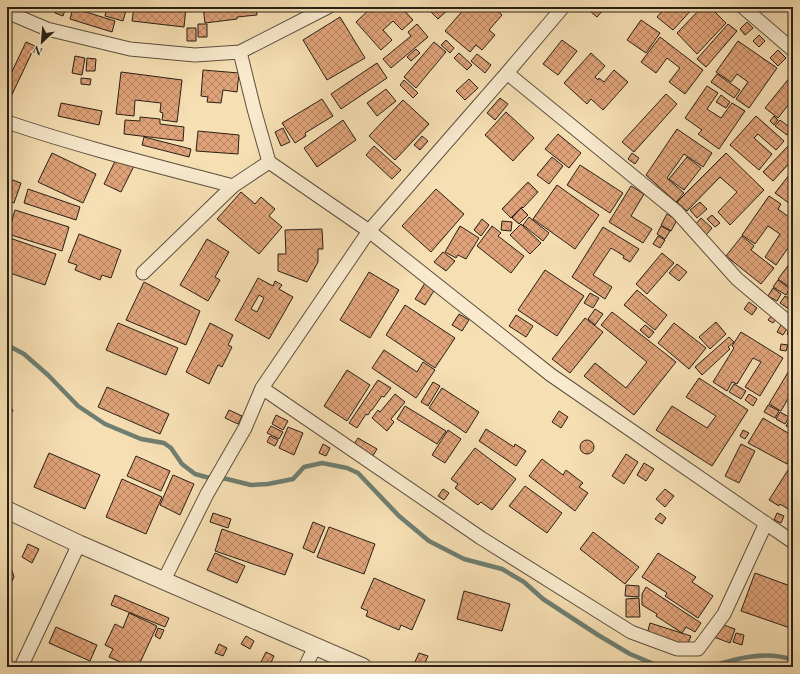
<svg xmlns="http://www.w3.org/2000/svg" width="800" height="674" font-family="'EB Garamond',serif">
<defs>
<pattern id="building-cross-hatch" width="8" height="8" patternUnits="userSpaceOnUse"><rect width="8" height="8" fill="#e0a379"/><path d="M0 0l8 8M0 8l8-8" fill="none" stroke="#b68462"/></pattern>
</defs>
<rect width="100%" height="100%" fill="#f6dfb3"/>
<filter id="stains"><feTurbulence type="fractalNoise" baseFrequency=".005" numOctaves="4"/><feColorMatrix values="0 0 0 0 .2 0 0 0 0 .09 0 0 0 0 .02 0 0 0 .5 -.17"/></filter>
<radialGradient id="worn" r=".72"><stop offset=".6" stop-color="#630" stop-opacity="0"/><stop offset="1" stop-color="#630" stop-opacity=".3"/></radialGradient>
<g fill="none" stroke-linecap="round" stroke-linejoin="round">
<!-- stream -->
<path stroke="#6e7e71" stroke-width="4.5" d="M7 345 24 354 48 375 78 406 105 424 141 439 164 443 171 448 182 464 195 474 206 477 227 479 251 485 268 484 293 479 304 467 322 463 347 468 358 473 399 516 429 541 464 559 502 569 524 582 543 599 598 635 630 654 661 667
M708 667C735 659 765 650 793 660"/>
</g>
<!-- building -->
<path fill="url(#building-cross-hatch)" stroke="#282017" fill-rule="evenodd" d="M57 7H66L63 16 55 13Z
M107 7H127L123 21 105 16Z
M134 7H186L184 27 132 21Z
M203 7H256L257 15 237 17V19L205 23Z
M372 7H401L413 20 402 30 393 21 383 30 392 40 381 50 356 22Z
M426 7H451L438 19Z
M466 7H493L502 15 489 30 495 35 482 50 476 45 470 52 445 31Z
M585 7H603L605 8 597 17Z
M666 7H694L673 30 657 17Z
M702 7H710L726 23 697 54 677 33Z
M73 8 115 21 112 32 70 19Z
M340 17 365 58 327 80 303 40Z
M641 20 660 33 646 53 627 40Z
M747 22 753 28 745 35 740 29Z
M198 24H207V37H198Z
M417 24 428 37 391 68 383 59 411 36 408 32Z
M728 24 737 31 706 67 697 59Z
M187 28H196V41H187Z
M759 35 765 41 759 47 753 41Z
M660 37 703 70 685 94 669 82 680 68 667 58 656 73 641 62Z
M446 40 454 48 450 53 441 45Z
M562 40 577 51 558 75 543 64Z
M738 41 777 68 749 108 736 99 748 82 737 74 731 82 716 72Z
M26 42 35 46 7 105V82Z
M434 42 446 52 416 88 404 77Z
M416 49 420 53 411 61 407 57Z
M778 50 786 58 778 66 770 58Z
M459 53 472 65 467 70 454 58Z
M591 53 605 66 595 77 598 80 599 78 604 82 614 70 628 82 603 110 591 99 587 104 564 83Z
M477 54 491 65 485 73 471 61Z
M75 56 85 58 82 75 72 73Z
M87 58 96 59 95 71H86Z
M377 63 387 78 341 109 331 94Z
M203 70 239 73 237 92 223 90 221 103 207 102 208 97 201 96Z
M121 72 182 80 177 122 162 120 163 113 160 112 161 103 135 100 134 116 116 114Z
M717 74 740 90 734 98 711 82Z
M791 76 793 77V101L792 100 778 118 765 108Z
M81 78 91 79 90 85 81 84Z
M469 79 478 88 465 100 456 91Z
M404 80 418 93 413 98 400 85Z
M707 86 718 93 707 109 721 118 732 103 745 111 719 149 698 134 702 130 685 118Z
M386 89 396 101 377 116 367 103Z
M666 94 677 104 634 152 622 142Z
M721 95 730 102 726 108 716 102Z
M500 98 508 104 495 120 487 113Z
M322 99 333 116 305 133 306 136 295 143 282 123Z
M403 100 429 124 395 160 369 136Z
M61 103 102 111 99 125 58 116Z
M506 112 534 138 513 161 485 135Z
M756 116 784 141 776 150 758 134 754 138 772 154 759 170 730 145Z
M774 116 778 120 774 125 770 121Z
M140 117 160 119V124L184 127 183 141 124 134 125 120 140 121Z
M343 120 356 140 317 167 304 148Z
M780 120 792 129 787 135 775 126Z
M283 128 290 142 281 146 275 132Z
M677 129 712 153 703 167 684 154 667 178 684 193 676 202 646 175Z
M198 131 239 135 238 154 196 151Z
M558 134 581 153 569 168 545 149Z
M422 136 428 141 420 150 414 145Z
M144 137 191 149 189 157 142 145Z
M790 144 793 147V159L773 181 763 172Z
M374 146 401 170 392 179 366 155Z
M52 153 96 174 83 203 38 182Z
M632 153 639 158 635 164 628 159Z
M726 153 764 190 730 225 718 212 737 192 720 177 687 211 677 202Z
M117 157 134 166 121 192 104 184Z
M552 157 563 166 549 184 537 175Z
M687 157 701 168 684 190 669 179Z
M580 165 623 193 610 213 567 185Z
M793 170V206L775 193Z
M7 178 21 183 14 203 7 200Z
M528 182 538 192 523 208 522 207 511 218 502 209Z
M557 185 599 215 575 249 533 219Z
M631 186 644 194 631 216 652 229 643 243 609 222Z
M28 189 80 207 76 220 24 203Z
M436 189 464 214 431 252 402 226Z
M241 192 255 204 261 197 275 209 269 216 282 227 259 254 217 219Z
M769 196 781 204 778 209 793 220V241L776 265 765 257 780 234 768 226 755 244 742 235Z
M700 202 707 209 697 218 690 210Z
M521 208 528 215 519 224 512 218Z
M15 210 69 227 62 251 8 234Z
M667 214 677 220 671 231 661 225Z
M712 215 720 223 715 227 707 219Z
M529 217 549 233 543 241 523 225Z
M701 218 712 228 706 235 695 225Z
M482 219 489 225 481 236 474 230Z
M502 221 512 222 511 231 501 230Z
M521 224 541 243 530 254 510 235Z
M460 226 479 238 466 259 458 255 456 258 445 252Z
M492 226 501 233 498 236 524 256 511 273 477 246Z
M661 226 670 231 665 239 657 234Z
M603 227 639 249 630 262 623 258 624 256 611 248 593 275 612 287 605 299 572 277Z
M322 229 323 249H318V262L307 282 278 271V254H286L285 230Z
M79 234 121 250 111 278 102 275 100 280 75 270 77 265 68 262Z
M658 236 665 240 660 248 653 244Z
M742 236 754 246 751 250 774 268 761 284 726 256Z
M7 237 56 254 45 285 7 272Z
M207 239 229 252 215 277 220 280 208 301 180 285Z
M443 252 455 261 446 271 434 262Z
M662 253 674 263 647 294 636 284Z
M793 259V286L791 288 778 279Z
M677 264 687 272 679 281 669 273Z
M545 270 584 296 557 336 518 310Z
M369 272 399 290 370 338 340 320Z
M258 278 273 286 275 281 282 285 279 289 293 297 269 339 235 320ZM259 295 264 298 257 312 251 309Z
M778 280 790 289 786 295 773 287Z
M144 282 200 311 186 345 126 320Z
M425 283 435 289 425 305 415 299Z
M773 288 781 294 777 301 768 296Z
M637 290 667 315 655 330 624 305Z
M793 290V300L788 297Z
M590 293 599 298 593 308 584 303Z
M785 296 793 301V312L780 303Z
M749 302 757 308 752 315 744 309Z
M405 305 455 338 435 368 386 335Z
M595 309 603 314 595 325 588 319Z
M612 312 676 362 634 415 584 376 595 363 626 388 647 362 601 325Z
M459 314 469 320 462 331 452 325Z
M516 315 533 326 526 337 509 326Z
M772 315 777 318 773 323 768 320Z
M585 318 603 332 570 373 552 359Z
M716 322 726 334 710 349 699 337Z
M118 323 178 348 166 375 106 350Z
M210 323 233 335 228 345 232 347 222 367 218 365 209 384 186 372Z
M674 323 706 348 689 369 658 343Z
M782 323 788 327 783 335 777 332Z
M645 325 654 332 649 338 640 330Z
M790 328 793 330V338L787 334Z
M741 332 783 358 760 396 745 387 761 362 753 358 737 384 732 382 727 391 713 382 734 348 732 346Z
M729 337 734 342 728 347 730 349 702 375 695 367Z
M781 344 788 345 786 351 780 350Z
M384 350 417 372 423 362 435 370 416 398 372 368Z
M793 364V390L781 411 769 404Z
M347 370 370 385 347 421 324 406Z
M699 378 748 410 712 466 656 430 672 406 707 428 716 416 686 397Z
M378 380 391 388 384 397 382 396 372 410H371L368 415 366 414 357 428 349 423Z
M433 382 440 386 428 406 421 402Z
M734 384 746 391 741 399 729 392Z
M107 387 169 414 160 434 98 407Z
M442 388 479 412 466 433 429 408Z
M395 394 405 402 391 419 394 422 387 431 372 418 378 410 380 412Z
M749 394 757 399 753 406 745 400Z
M768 405 779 411 775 418 764 412Z
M405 406 446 431 437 444 397 419Z
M7 407 13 410 7 422Z
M229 410 242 416 238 424 225 418Z
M559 411 568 417 561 428 552 422Z
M780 412 789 417 785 424 776 419Z
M793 414V430L786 426Z
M276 415 288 421 283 430 272 424Z
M763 418 793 436V453L787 464 748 443Z
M271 426 283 432 279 439 267 433Z
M288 427 303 433 294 455 279 448Z
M486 429 514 447 515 444 526 451 516 466 479 441Z
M448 430 461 439 445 463 432 455Z
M743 430 749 433 745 439 740 436Z
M270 436 278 440 275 446 267 442Z
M358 438 377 449 371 459 352 447Z
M580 447a7 7 0 1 1 14 0a7 7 0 1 1-14 0Z
M323 444 330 448 326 456 319 453Z
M741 444 755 451 739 483 725 476Z
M475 448 516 479 492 510 481 502 478 505 455 488 458 484 451 479Z
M49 453 100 475 85 509 34 487Z
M626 454 638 462 624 484 612 476Z
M136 456 170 471 161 491 127 476Z
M542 459 563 475 566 470 583 483 579 487 588 493 575 511 529 476Z
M793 462V512L780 504 779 506 769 500Z
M644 463 654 469 646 481 637 475Z
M173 475 194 484 180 515 160 505Z
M122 479 162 497 146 534 106 517Z
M525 486 562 513 547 533 509 506Z
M443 489 449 493 444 500 438 496Z
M665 489 674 496 665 507 656 499Z
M213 513 231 519 228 528 210 522Z
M660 513 666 518 662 524 655 519Z
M777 513 784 516 781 523 774 520Z
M313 522 325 527 314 553 303 548Z
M329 527 375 544 364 574 317 557Z
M222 529 293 554 285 575 215 551Z
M593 532 639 567 625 584 580 549Z
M28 544 39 549 32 563 22 557Z
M215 553 245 566 237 583 207 570Z
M658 553 696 577 692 582 713 596 698 618 665 596 667 593 642 577Z
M7 566 11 568 14 577 7 591Z
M755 573 793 587V629L741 611Z
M374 578 425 600 412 630 401 625 399 630 366 616 368 611 361 608Z
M626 585 639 586V597L625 596Z
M646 587 701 623 695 632 686 627 682 633 656 616 657 614 642 605V594Z
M464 591 510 604 502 631 457 619Z
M115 595 169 618 165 627 111 605Z
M639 598 640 617H626V599Z
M129 613 157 626 138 667H132L109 657 113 649 105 645 115 624 123 628Z
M650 623 691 636 687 646 647 634Z
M718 623 735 629 730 643 714 637Z
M56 627 97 645 90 661 49 643Z
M158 628 164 630 160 639 155 636Z
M736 633 744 635 742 645 733 642Z
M246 636 254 641 250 649 241 644Z
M219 644 227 648 223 656 215 653Z
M266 652 274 656 269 667H265L260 664Z
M419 653 428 656 423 667 414 664Z"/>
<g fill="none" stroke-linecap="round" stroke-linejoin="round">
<defs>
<path id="minor" d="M743 7 793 50
M7 12 47 29 130 49 195 55 240 52 328 7
M240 52 254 109 269 162 369 231 551 375 793 542
M507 73 677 212 737 279 793 326
M7 122C81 147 157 166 233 186
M143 273 233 186 269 162
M262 388 481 538 631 632 677 649H698L724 614 766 523
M164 580 207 494 245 428 262 388 369 231 507 73 563 7
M21 667 79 544
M305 667 315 647"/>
<path id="tertiary" d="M7 510 79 544 363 667"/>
</defs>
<!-- minor casing -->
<use href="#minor" stroke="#5c503e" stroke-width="15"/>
<!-- tertiary casing -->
<use href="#tertiary" stroke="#5c503e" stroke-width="19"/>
<!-- minor -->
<use href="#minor" stroke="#f9eace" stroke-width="13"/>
<!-- tertiary -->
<use href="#tertiary" stroke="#f9eace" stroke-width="17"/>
</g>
<!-- margin -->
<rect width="800" height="674" fill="none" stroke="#f6dfb3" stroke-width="24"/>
<rect x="8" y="8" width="784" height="658" fill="none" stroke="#282017" stroke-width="2"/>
<rect x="12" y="12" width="776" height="650" fill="none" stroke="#282017"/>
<!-- north arrow -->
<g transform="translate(42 42) rotate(206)" stroke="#f9eace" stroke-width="3" paint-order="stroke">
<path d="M0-3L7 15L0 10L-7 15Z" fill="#282017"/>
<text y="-6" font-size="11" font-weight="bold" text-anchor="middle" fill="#282017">N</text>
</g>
<rect width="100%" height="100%" filter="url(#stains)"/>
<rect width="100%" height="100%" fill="url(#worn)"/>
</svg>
